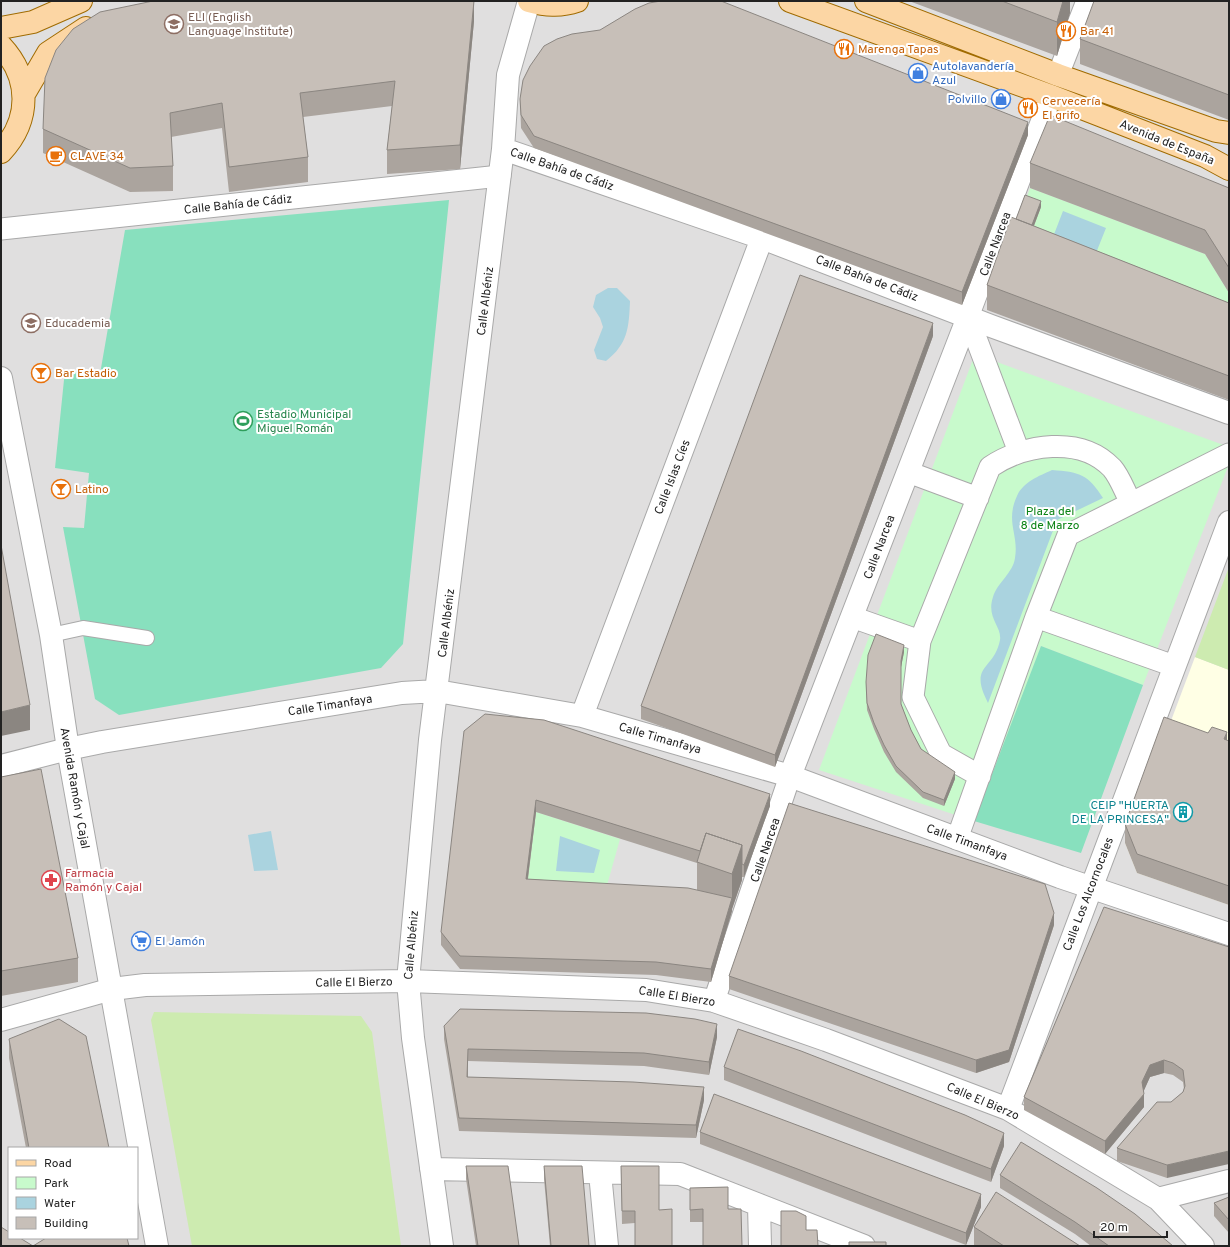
<svg xmlns="http://www.w3.org/2000/svg" width="1230" height="1247" font-family="Overpass,sans-serif">
<rect width="100%" height="100%" fill="#f2efe9"/>
<!-- residential -->
<path fill="#e0dfdf" fill-rule="evenodd" d="M1 1H1229V1246H1ZM9 1148H137V1238H9Z"/>
<!-- education -->
<path fill="#ffffe5" d="M1195 657 1229 670V905L1137 873 1125 843Z"/>
<!-- grass -->
<path fill="#cdebb0" d="M1229 567V670L1195 657Z
M154 1012 361 1016 372 1032 401 1246H192L151 1020Z"/>
<!-- park -->
<path fill="#c8facc" d="M1030 188 1205 254 1229 293V328L1016 227Z
M975 354 1229 447V464L1143 685 1041 646 974 821 819 770Z
M536 812 620 839 604 896 526 892Z"/>
<!-- pitch -->
<path fill="#88e0be" d="M449 200 403 644 381 668 119 715 95 699 63 527 84 528 89 473 55 468 65 370 100 374 125 230Z
M1041 646 1143 685 1081 853 974 821Z"/>
<!-- water -->
<path fill="#aad3df" d="M1063 211 1106 228 1096 253 1053 237Z
M608 288H617L630 301C629 327 628 344 606 361L597 359 594 350 603 327 600 318 593 307 596 295Z
M1052 470C1079 472 1088 474 1103 498L1057 520 988 703C968 664 994 671 1000 640 1002 626 986 618 993 597 997 583 1013 573 1015 558 1019 534 1005 522 1017 496 1023 482 1039 476 1052 470Z
M271 831 278 870 254 871 248 835Z
M560 836 600 850 594 873 556 871Z"/>
<g fill="none" stroke-linecap="round" stroke-linejoin="round">
<defs>
<path id="service" d="M51 635 83 628 147 638"/>
<path id="pedestrian" d="M1058 75 1087 1
M1 229 500 176
M1019 452 968 317 1051 96
M908 472 978 498
M852 617 920 641
M1174 666 1036 617 1068 535 1229 454
M980 776 941 754 913 697 920 641 990 467C1024 444 1081 435 1112 468 1120 477 1125 492 1131 503
M957 839 1036 617
M714 1001 790 776"/>
<path id="minor" d="M503 149 762 238 991 326 1229 413
M582 716 762 238
M1 766 68 749 102 742 402 693 437 691 582 716 790 776 1060 877 1229 934
M790 776 968 317
M1 1020 112 989 145 985 408 981 646 990 714 1001 826 1040 1008 1109 1158 1199 1203 1246
M1008 1109 1229 522
M431 1169 680 1174 864 1246
M600 1173 607 1246
M1158 1199 1229 1181
M759 1205 760 1246
M442 1246 413 1038 408 981 430 740 503 149 508 75 529 1"/>
<path id="tertiary" d="M1 378 51 635 68 749 157 1246"/>
<path id="primary" d="M529 1C545 5 560 7 577 1
M790 1 1051 96 1205 156 1229 169
M866 1 1058 75 1216 131 1229 133
M1 28 33 22 81 1
M1 46C31 78 31 120 1 152
M24 94 48 53 86 28"/>
</defs>
<!-- service casing -->
<use href="#service" stroke="#a9a9a9" stroke-width="16"/>
<!-- pedestrian casing -->
<use href="#pedestrian" stroke="#a9a9a9" stroke-width="23"/>
<!-- minor casing -->
<use href="#minor" stroke="#a9a9a9" stroke-width="24"/>
<!-- tertiary casing -->
<use href="#tertiary" stroke="#a9a9a9" stroke-width="24"/>
<!-- primary casing -->
<use href="#primary" stroke="#a06b00" stroke-width="24"/>
<!-- service -->
<use href="#service" stroke="#fff" stroke-width="14"/>
<!-- pedestrian -->
<use href="#pedestrian" stroke="#fff" stroke-width="21"/>
<!-- minor -->
<use href="#minor" stroke="#fff" stroke-width="22"/>
<!-- tertiary -->
<use href="#tertiary" stroke="#fff" stroke-width="22"/>
<!-- primary -->
<use href="#primary" stroke="#fcd6a4" stroke-width="22"/>
</g>
<!-- wall -->
<path fill="#aba49e" fill-rule="evenodd" d="M474 1V21L460 169 387 174V150L392 106 303 117 308 157V182L229 192 222 128 171 137 173 166V191L130 192 43 153V129Z
M909 1H1070V13L1057 56Z
M1229 1V120L1080 64V39Z
M520 99 1028 135 962 305 534 148 521 128Z
M1030 163 1229 188V293L1205 254 1030 188Z
M1041 207 1034 226 1229 303V400L987 310V285L1016 219Z
M933 336 775 767 641 719V706Z
M904 652 901 667V704L911 730 921 749 955 779 944 806 923 798 896 772 884 752 874 729 867 710 866 682Z
M485 714 770 806 744 877H742V880L732 909V911L711 982 656 975 460 969 441 945V932ZM536 812 697 863V890L528 879Z
M1208 733 1229 741V905L1137 873 1125 843V824Z
M1 777 78 958V982L1 996Z
M1054 925 1009 1062 976 1073 729 989V976Z
M1229 947 1167 1178 1117 1161V1148L1183 1092 1184 1089 1183 1082 1173 1075 1164 1073 1150 1077 1143 1092 1144 1107 1105 1154 1024 1110V1097Z
M444 1026 717 1037 709 1075 644 1066 468 1061V1077L704 1100 696 1138 459 1131 444 1039Z
M9 1039 109 1148H26L9 1058Z
M724 1067 1004 1146 991 1182 724 1080Z
M700 1132 981 1207 966 1245 700 1144Z
M466 1166 519 1246H476L466 1179Z
M544 1166 589 1246H550L544 1179Z
M621 1166 659 1210 635 1223 622 1224Z
M1000 1175 1173 1246H1091L1075 1234 1000 1188Z
M728 1187 703 1222H690V1188Z
M1229 1197V1233L1214 1216V1203Z
M974 1227 1080 1246H974Z"/>
<!-- shaded-wall -->
<path fill="#8b8681" d="M474 1V21L460 169V145Z
M1063 1H1070V13L1057 56V22Z
M1028 122V135L962 305V292Z
M1041 201V207L1031 233V226Z
M933 323V336L775 767V755Z
M904 645V652L901 667V661Z
M30 705V730L1 736V712Z
M1227 732V750L1224 739Z
M955 772V779L944 806V800Z
M770 794V806L744 877V865Z
M536 800V812L526 892V879Z
M742 845V880L732 909V874Z
M732 898V911L711 982V969Z
M1054 913V925L1009 1062 976 1073V1060Z
M717 1024V1037L709 1075V1062Z
M468 1049V1061L467 1090V1077Z
M1164 1060V1073L1150 1077 1142 1095V1082L1150 1065Z
M704 1087V1100L696 1138V1125Z
M1144 1094V1107L1105 1154V1141Z
M1004 1133V1146L991 1182V1169Z
M1229 1151V1164L1167 1178V1165Z
M981 1194V1207L966 1245V1233Z"/>
<!-- building -->
<path fill="#c7bfb8" stroke="#8b8681" d="M153 1H474L460 145 387 150 395 81 300 93 308 157 229 167 222 103 170 113 173 166 130 168 43 129 45 78 56 50 73 29 100 12Z
M661 1H721L1028 122 962 292 534 136 521 115 520 99 523 80 530 66 544 46 557 39 572 34 600 30 635 9 649 3Z
M1002 1H1063L1057 22Z
M1094 1H1229V95L1080 39Z
M1050 115 1229 188V268L1205 230 1030 163Z
M1025 195 1041 201 1032 225 1016 219Z
M1011 217 1229 303V376L987 285Z
M800 275 933 323 775 755 641 706Z
M1 545 30 705 1 712Z
M876 634 904 645 901 661V704L911 730 921 749 955 772 944 800 923 792 896 766 884 745 874 723 867 703 866 682 868 655Z
M485 714 544 720 770 794 744 865 742 864V845L706 833 700 851 536 800 526 879 688 888 732 898 711 969 656 962 460 956 441 932 464 731Z
M1164 717 1208 733 1212 727 1227 732 1224 739 1229 741V886L1137 854 1125 824Z
M41 769 78 958 1 971V777Z
M789 803 1045 884 1054 913 1009 1050 976 1060 729 976Z
M706 833 742 845 732 874 697 862Z
M1104 907 1229 947V1151L1167 1165 1117 1148 1157 1102H1171L1183 1092 1185 1086 1183 1070 1173 1063 1164 1060 1150 1065 1142 1082 1144 1094 1105 1141 1024 1097Z
M460 1009 646 1013 695 1019 717 1024 709 1062 644 1053 468 1049 467 1077 633 1082 704 1087 696 1125 459 1118 444 1026Z
M59 1019 86 1036 109 1148H29L9 1039Z
M738 1029 801 1051 965 1115 1004 1133 991 1169 724 1067Z
M714 1094 981 1194 966 1233 700 1132Z
M1021 1142 1097 1188 1135 1214 1173 1246H1109L1075 1222 1000 1175Z
M466 1166H508L519 1246H478Z
M544 1166H582L589 1246H551Z
M621 1166H659V1210L672 1209V1246H635V1211H622Z
M728 1187V1209H741L742 1246H703V1209L690 1210V1188Z
M996 1192 1080 1246H1004L974 1227Z
M1229 1197V1220L1214 1203Z
M781 1211H796L806 1216V1230H817L818 1246H781Z
M1 1227 9 1232V1238H20L33 1246 46 1238H127L129 1246H1Z
M849 1242H886V1246H849Z"/>
<!-- icons -->
<defs>
<symbol id="school-ring" viewBox="-11 -11 22 22"><circle r="9.5" fill="#fff" stroke="#8d6e63" stroke-width="1.5"/><path d="M0-5L7-2L0 1L-7-2ZM-4 1L0 2.5L4 1V4Q0 6-4 4Z" fill="#8d6e63"/></symbol>
<symbol id="restaurant-ring" viewBox="-11 -11 22 22"><circle r="9.5" fill="#fff" stroke="#e8710a" stroke-width="1.5"/><path d="M-5-6h1v4h1v-4h1v4h1v-4h1v5L-1.5 .5V6h-2V.5L-5-1ZM5-6V6H3V1.5H1.5Q1.5-4 5-6Z" fill="#e8710a"/></symbol>
<symbol id="shop-ring" viewBox="-11 -11 22 22"><circle r="9.5" fill="#fff" stroke="#3f7fe0" stroke-width="1.5"/><path d="M-5-2.5h2.3a2.7 3.5 0 0 1 5.4 0H5L5.5 6h-11ZM-1.5-2.5h3a1.5 2.3 0 0 0-3 0Z" fill="#3f7fe0"/></symbol>
<symbol id="cafe-ring" viewBox="-11 -11 22 22"><circle r="9.5" fill="#fff" stroke="#e8710a" stroke-width="1.5"/><path d="M-5.5-4.5H6V0H3Q3 3.5 0 3.5H-2.5Q-5.5 3.5-5.5 0ZM3-3.2v2h1.7v-2ZM-6 4.5H4V6H-6Z" fill="#e8710a"/></symbol>
<symbol id="bar-ring" viewBox="-11 -11 22 22"><circle r="9.5" fill="#fff" stroke="#e8710a" stroke-width="1.5"/><path d="M-6-5H6L.8 .8V4.5H3.5V6h-7V4.5H-.8V.8Z" fill="#e8710a"/></symbol>
<symbol id="stadium-ring" viewBox="-11 -11 22 22"><circle r="9.5" fill="#fff" stroke="#2e9e5b" stroke-width="1.5"/><path d="M0-5a6.5 5 0 1 0 0 10a6.5 5 0 1 0 0-10ZM-3.5-1.8h7v3.6h-7Z" fill="#2e9e5b"/></symbol>
<symbol id="building-ring" viewBox="-11 -11 22 22"><circle r="9.5" fill="#fff" stroke="#0f9aa8" stroke-width="1.5"/><path d="M-4-6H4V6H1V3H-1V6H-4ZM-2.5-4.3h1.7v1.8h-1.7ZM.8-4.3h1.7v1.8H.8ZM-2.5-1h1.7V.8h-1.7ZM.8-1h1.7V.8H.8Z" fill="#0f9aa8"/></symbol>
<symbol id="pharmacy-ring" viewBox="-11 -11 22 22"><circle r="9.5" fill="#fff" stroke="#e0444e" stroke-width="1.5"/><path d="M-2-6h4v4h4v4h-4v4h-4v-4h-4v-4h4Z" fill="#e0444e"/></symbol>
<symbol id="supermarket-ring" viewBox="-11 -11 22 22"><circle r="9.5" fill="#fff" stroke="#3f7fe0" stroke-width="1.5"/><path d="M-6-5.5h2.5l.6 2H6L4.5 2H-2.5L-4.4-4H-6ZM-1.5 3.2a1.3 1.3 0 1 0 .1 0ZM3 3.2a1.3 1.3 0 1 0 .1 0Z" fill="#3f7fe0"/></symbol>
</defs>
<g fill-rule="evenodd">
<use href="#school-ring" x="163" y="13" width="22" height="22"/>
<use href="#restaurant-ring" x="1055" y="20" width="22" height="22"/>
<use href="#restaurant-ring" x="833" y="38" width="22" height="22"/>
<use href="#shop-ring" x="907" y="62" width="22" height="22"/>
<use href="#shop-ring" x="990" y="88" width="22" height="22"/>
<use href="#restaurant-ring" x="1017" y="97" width="22" height="22"/>
<use href="#cafe-ring" x="45" y="145" width="22" height="22"/>
<use href="#school-ring" x="20" y="312" width="22" height="22"/>
<use href="#bar-ring" x="30" y="362" width="22" height="22"/>
<use href="#stadium-ring" x="232" y="410" width="22" height="22"/>
<use href="#bar-ring" x="50" y="478" width="22" height="22"/>
<use href="#building-ring" x="1172" y="801" width="22" height="22"/>
<use href="#pharmacy-ring" x="40" y="869" width="22" height="22"/>
<use href="#supermarket-ring" x="130" y="930" width="22" height="22"/>
</g>
<g text-anchor="middle" stroke-width="4" stroke-linejoin="round" paint-order="stroke">
<!-- education labels -->
<g font-size="12" fill="#785e54" stroke="#fff" text-anchor="start">
<text x="188" y="21">ELI (English<tspan x="188" dy="14">Language Institute)</tspan></text>
<text x="45" y="327">Educademia</text>
</g>
<!-- food labels -->
<g font-size="12" fill="#c56008" stroke="#fff" text-anchor="start">
<text x="1080" y="35">Bar 41</text>
<text x="858" y="53">Marenga Tapas</text>
<text x="1042" y="105">Cervecería<tspan x="1042" dy="14">El grifo</tspan></text>
<text x="70" y="160">CLAVE 34</text>
<text x="55" y="377">Bar Estadio</text>
<text x="75" y="493">Latino</text>
</g>
<!-- shop labels -->
<g font-size="12" fill="#366cbe" stroke="#fff" text-anchor="start">
<text x="932" y="70">Autolavandería<tspan x="932" dy="14">Azul</tspan></text>
<text x="987" y="103" text-anchor="end">Polvillo</text>
<text x="155" y="945">El Jamón</text>
</g>
<!-- street labels -->
<g font-size="12" fill="#222" stroke="#fff">
<text transform="translate(1167 142) rotate(22)" y="4">Avenida de España</text>
<text transform="translate(562 169) rotate(19)" y="4">Calle Bahía de Cádiz</text>
<text transform="translate(238 204) rotate(-6)" y="4">Calle Bahía de Cádiz</text>
<text transform="translate(995 244) rotate(-69)" y="4">Calle Narcea</text>
<text transform="translate(867 278) rotate(21)" y="4">Calle Bahía de Cádiz</text>
<text transform="translate(485 301) rotate(-83)" y="4">Calle Albéniz</text>
<text transform="translate(672 477) rotate(-69)" y="4">Calle Islas Cíes</text>
<text transform="translate(879 547) rotate(-69)" y="4">Calle Narcea</text>
<text transform="translate(446 623) rotate(-83)" y="4">Calle Albéniz</text>
<text transform="translate(330 705) rotate(-9)" y="4">Calle Timanfaya</text>
<text transform="translate(660 738) rotate(16)" y="4">Calle Timanfaya</text>
<text transform="translate(75 788) rotate(80)" y="4">Avenida Ramón y Cajal</text>
<text transform="translate(967 842) rotate(20)" y="4">Calle Timanfaya</text>
<text transform="translate(765 850) rotate(-71)" y="4">Calle Narcea</text>
<text transform="translate(1088 894) rotate(-69)" y="4">Calle Los Alcornocales</text>
<text transform="translate(411 945) rotate(-85)" y="4">Calle Albéniz</text>
<text transform="translate(354 982) rotate(-1)" y="4">Calle El Bierzo</text>
<text transform="translate(677 996) rotate(9)" y="4">Calle El Bierzo</text>
<text transform="translate(983 1101) rotate(23)" y="4">Calle El Bierzo</text>
</g>
<!-- leisure labels -->
<g font-size="12" fill="#27864d" stroke="#fff" text-anchor="start">
<text x="257" y="418">Estadio Municipal<tspan x="257" dy="14">Miguel Román</tspan></text>
</g>
<!-- park labels -->
<g font-size="12" fill="#0c8416" stroke="#fff">
<text x="1050" y="515">Plaza del<tspan x="1050" dy="14">8 de Marzo</tspan></text>
</g>
<!-- culture labels -->
<g font-size="12" fill="#0d838f" stroke="#fff" text-anchor="end">
<text x="1169" y="809">CEIP "HUERTA<tspan x="1169" dy="14">DE LA PRINCESA"</tspan></text>
</g>
<!-- health labels -->
<g font-size="12" fill="#be3a42" stroke="#fff" text-anchor="start">
<text x="65" y="877">Farmacia<tspan x="65" dy="14">Ramón y Cajal</tspan></text>
</g>
</g>
<!-- border -->
<rect width="1230" height="1247" fill="none" stroke="#222222" stroke-width="4"/>
<!-- legend -->
<rect x="8" y="1147" width="130" height="92" fill="#ffffff" stroke="#a7a7a7"/>
<rect x="16" y="1160" width="20" height="6" fill="#fcd6a4" stroke="#a7a7a7"/>
<text x="44" y="1167" font-size="12" fill="#222222">Road</text>
<rect x="16" y="1177" width="20" height="12" fill="#c8facc" stroke="#a7a7a7"/>
<text x="44" y="1187" font-size="12" fill="#222222">Park</text>
<rect x="16" y="1197" width="20" height="12" fill="#aad3df" stroke="#a7a7a7"/>
<text x="44" y="1207" font-size="12" fill="#222222">Water</text>
<rect x="16" y="1217" width="20" height="12" fill="#c7bfb8" stroke="#a7a7a7"/>
<text x="44" y="1227" font-size="12" fill="#222222">Building</text>
<!-- scale -->
<path d="M1094 1231v6h73v-6" fill="none" stroke="#222222" stroke-width="2"/>
<text x="1100" y="1231" font-size="12" fill="#222222" stroke="#ffffff" stroke-width="3" paint-order="stroke">20 m</text>
</svg>
